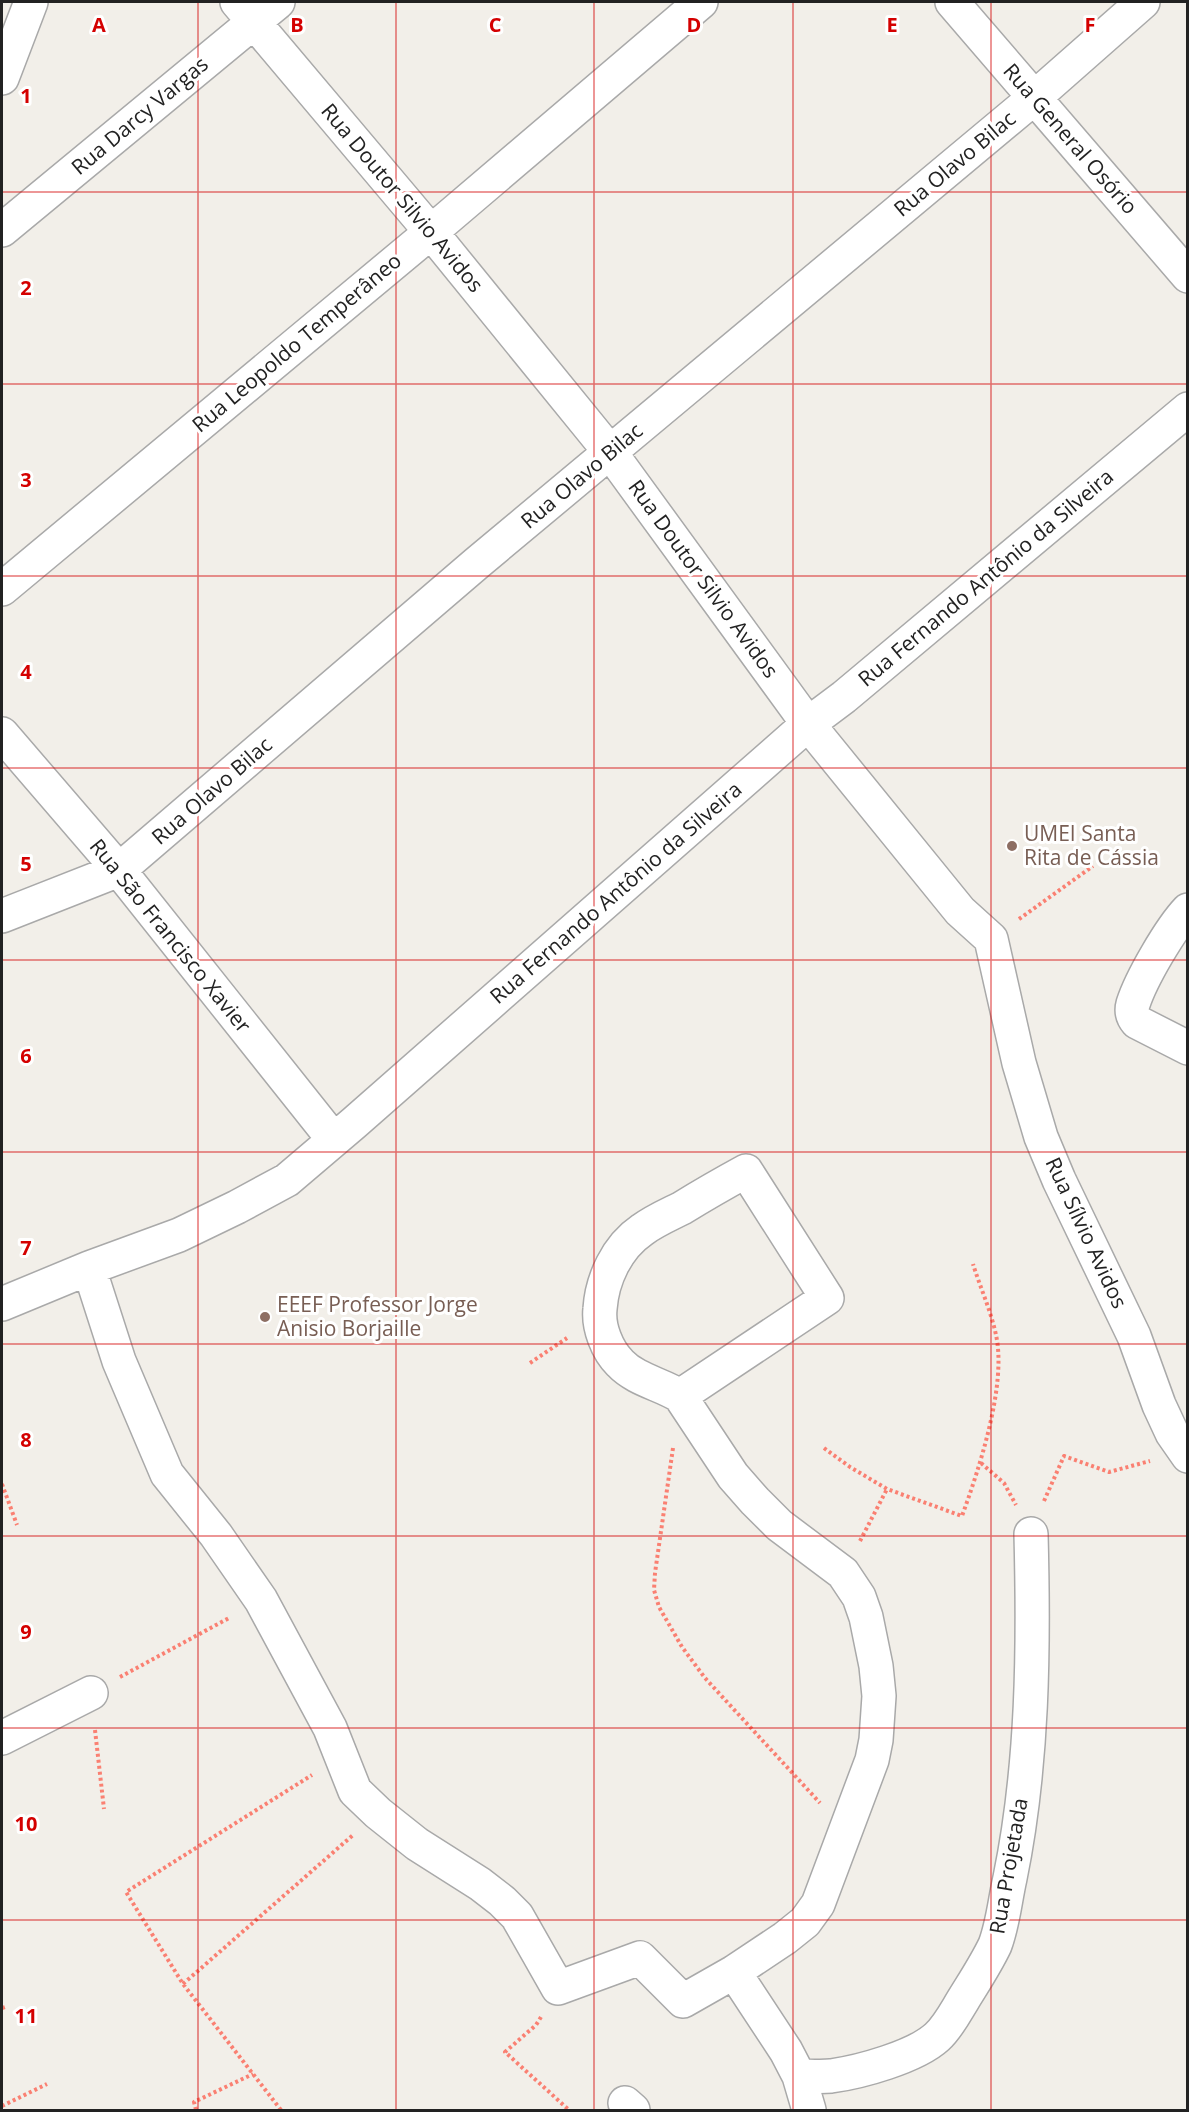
<svg xmlns="http://www.w3.org/2000/svg" width="1189" height="2112" font-family="'Open Sans',sans-serif">
<rect width="100%" height="100%" fill="#f2efe9"/>
<g fill="none" stroke-linecap="round" stroke-linejoin="round">
<defs>
<path id="minor" d="M237 2 431 232 610 452 808 724 960 911 991 939 1019 1063 1041 1137 1059 1180 1134 1336 1159 1405 1172 1433 1188 1456
M952 2 1188 276
M2 78 31 2
M2 230 278 2
M2 589 431 232 701 2
M2 734 119 870 334 1140
M1188 910C1170 929 1141 979 1133 1004 1131 1011 1132 1016 1137 1022L1188 1048
M2 916 119 870 477 563 1034 98 1143 2
M89 1268 119 1361 167 1474 216 1535 261 1600 330 1728 355 1791 378 1813 417 1844 480 1884 502 1901 517 1916 558 1988 640 1958 683 2001 734 1972 785 1938 805 1922 818 1904 872 1760 876 1740 879 1696 876 1666 866 1617 859 1597 843 1573 779 1525 755 1501 733 1476 680 1396C661 1384 636 1380 620 1363 607 1350 598 1327 600 1309 602 1279 617 1247 642 1230 654 1221 668 1215 682 1208 703 1195 724 1183 746 1171L827 1298 680 1396
M2 1304 89 1268 179 1235 237 1207 287 1180 354 1123 808 724 844 697 1188 409
M2 1738 91 1693
M734 1972 786 2051 799 2076 809 2110
M799 2076C809 2076 820 2077 831 2076 860 2072 915 2057 937 2037 948 2027 955 2013 963 2000 974 1982 986 1964 995 1945 1003 1924 1005 1900 1010 1878 1033 1766 1034 1648 1031 1534
M625 2103 633 2110"/>
</defs>
<!-- minor casing -->
<use href="#minor" stroke="#a9a9a9" stroke-width="36"/>
<!-- path -->
<path stroke="#fa8072" stroke-width="4" stroke-dasharray="3 3" stroke-linecap="butt" d="M1019 919 1093 866
M530 1363 567 1338
M673 1448 655 1573 654 1590 659 1607 682 1647 705 1678 820 1803
M824 1448 850 1467 887 1489 962 1516C979 1469 1007 1385 996 1335 991 1311 980 1287 973 1264
M981 1463 1004 1483 1016 1505
M2 1484 17 1525
M1044 1501 1064 1456 1109 1472 1150 1461
M860 1541 887 1489
M120 1677 229 1618
M95 1730 104 1809
M183 1984 353 1835
M2 2008 5 2007
M541 2017 536 2025 505 2052 569 2110
M2 2106 47 2084
M196 2110 194 2102 253 2074
M281 2110 183 1984 126 1892 312 1775"/>
<!-- minor -->
<use href="#minor" stroke="#fff" stroke-width="33"/>
</g>
<!-- grid -->
<path fill="none" stroke="#d40000" stroke-width="1.5" stroke-opacity="0.55" d="M198 2V2110M396 2V2110M594 2V2110M793 2V2110M991 2V2110M2 192H1188M2 384H1188M2 576H1188M2 768H1188M2 960H1188M2 1152H1188M2 1344H1188M2 1536H1188M2 1728H1188M2 1920H1188"/>
<!-- markers -->
<g fill="#8d6e63" stroke="#fff" stroke-width="2">
<circle cx="1012" cy="846" r="6"/>
<circle cx="265" cy="1317" r="6"/>
</g>
<g text-anchor="middle" stroke-width="6" stroke-linejoin="round" paint-order="stroke">
<!-- street labels -->
<g font-size="21" fill="#222" stroke="#fff">
<text transform="translate(140 116) rotate(-40)" y="7">Rua Darcy Vargas</text>
<text transform="translate(1070 139) rotate(49)" y="7">Rua General Osório</text>
<text transform="translate(955 164) rotate(-40)" y="7">Rua Olavo Bilac</text>
<text transform="translate(402 198) rotate(50)" y="7">Rua Doutor Silvio Avidos</text>
<text transform="translate(297 343) rotate(-40)" y="7">Rua Leopoldo Temperâneo</text>
<text transform="translate(582 476) rotate(-40)" y="7">Rua Olavo Bilac</text>
<text transform="translate(986 578) rotate(-40)" y="7">Rua Fernando Antônio da Silveira</text>
<text transform="translate(703 579) rotate(54)" y="7">Rua Doutor Silvio Avidos</text>
<text transform="translate(212 791) rotate(-41)" y="7">Rua Olavo Bilac</text>
<text transform="translate(616 893) rotate(-41)" y="7">Rua Fernando Antônio da Silveira</text>
<text transform="translate(170 936) rotate(51)" y="7">Rua São Francisco Xavier</text>
<text transform="translate(1086 1233) rotate(65)" y="7">Rua Sílvio Avidos</text>
<text transform="translate(1009 1866) rotate(-80)" y="7">Rua Projetada</text>
</g>
<!-- education labels -->
<g font-size="21" fill="#785e54" stroke="#fff" text-anchor="start">
<text x="1024" y="841">UMEI Santa<tspan x="1024" dy="24">Rita de Cássia</tspan></text>
<text x="277" y="1312">EEEF Professor Jorge<tspan x="277" dy="24">Anisio Borjaille</tspan></text>
</g>
</g>
<g font-size="20" text-anchor="middle" font-weight="bold" fill="#d40000" stroke="#fff" stroke-width="6" stroke-linejoin="round" paint-order="stroke">
<text x="99" y="32">A</text>
<text x="297" y="32">B</text>
<text x="495" y="32">C</text>
<text x="694" y="32">D</text>
<text x="892" y="32">E</text>
<text x="1090" y="32">F</text>
<text x="26" y="103">1</text>
<text x="26" y="295">2</text>
<text x="26" y="487">3</text>
<text x="26" y="679">4</text>
<text x="26" y="871">5</text>
<text x="26" y="1063">6</text>
<text x="26" y="1255">7</text>
<text x="26" y="1447">8</text>
<text x="26" y="1639">9</text>
<text x="26" y="1831">10</text>
<text x="26" y="2023">11</text>
</g>
<!-- border -->
<rect width="1189" height="2112" fill="none" stroke="#222222" stroke-width="6"/>
</svg>
